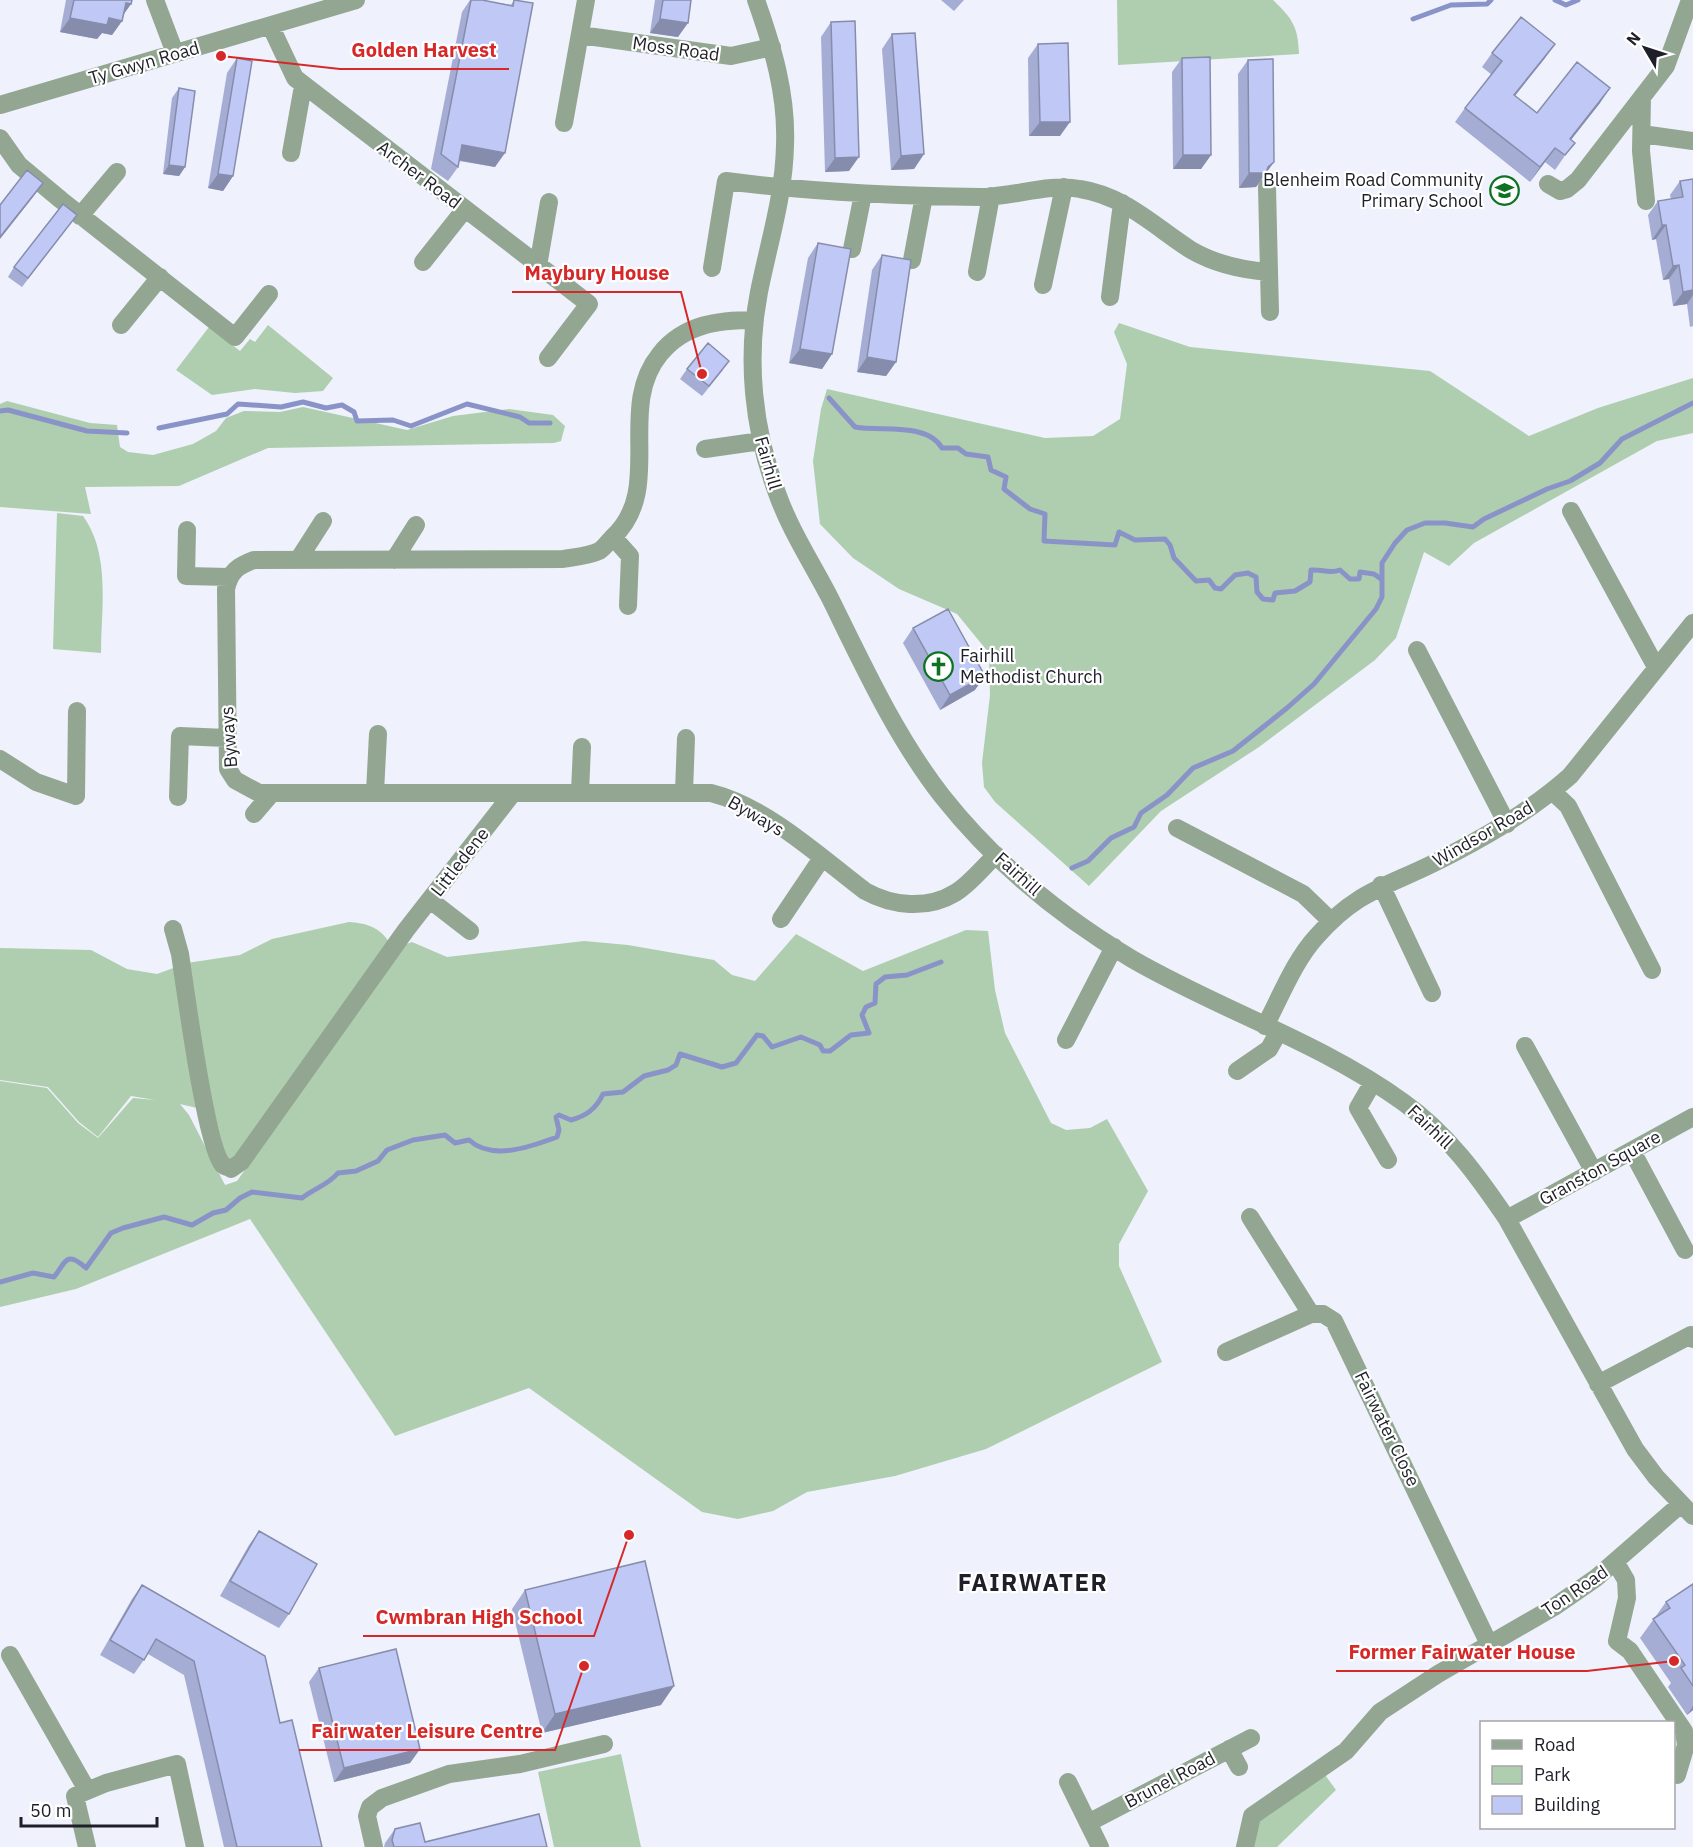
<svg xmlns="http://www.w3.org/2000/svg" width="1693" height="1847" font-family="'IBM Plex Sans',sans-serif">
<rect width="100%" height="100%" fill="#eff1fc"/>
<!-- green -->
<path fill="#aeceaf" d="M1117 0H1273C1293 19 1298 27 1299 54L1118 65Z
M1119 323 1190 347 1430 371 1529 436 1598 408 1693 378V433L1657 441 1474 543 1449 566 1424 552 1396 638 1375 660 1259 747 1161 811 1089 886 995 802 984 787 982 763 990 695 989 653 957 614 899 589 853 558 820 524 813 461 821 409 827 389 1045 438 1093 436 1120 419 1127 364 1114 332Z
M268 325 333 378 323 391 295 393 255 389 212 395 176 370 209 327 240 351 250 339 255 342Z
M7 401 90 423 117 425 120 447 128 452 153 455 193 444 216 431 226 418 244 411 280 412 303 407 407 430 453 416 509 409 553 415 565 426 561 441 554 443 268 448 179 486 85 487 91 514 0 507V404Z
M57 513 83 516C111 555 101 608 101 653L53 649Z
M349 922C365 923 380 927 389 942L237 1156 231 1160 225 1156 214 1112 180 1104 189 1115 225 1185 237 1181 404 945 412 942 447 957 584 941 628 945 714 960 732 975 755 981 796 934 863 971 966 930 988 931 995 990 1005 1033 1051 1123 1066 1130 1090 1128 1107 1119 1148 1191 1119 1244V1266L1162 1362 986 1449 895 1476 807 1492 773 1511 738 1519 702 1512 529 1388 395 1436 250 1219 76 1289 0 1307V1081L47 1088 78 1123 98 1138 133 1098 155 1100 131 1096 98 1137 79 1122 48 1087 0 1080V948L91 950 127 969 157 974 187 963 240 955 272 939Z
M621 1754 641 1847H554L538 1772Z
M1323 1772 1336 1790 1277 1847H1236L1248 1816Z"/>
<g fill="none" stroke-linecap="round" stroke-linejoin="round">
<!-- stream -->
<path stroke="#8a93c8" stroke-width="5" d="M1555 0 1566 5 1578 0
M1413 19 1451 5 1487 4 1491 0
M829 398 855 427C882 432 927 422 942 448H958L966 454 988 457 991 470 1006 477 1004 489 1030 509 1045 514 1044 541 1115 545 1119 532 1135 540 1165 539 1170 545 1174 558 1196 581 1209 580 1215 588 1221 589 1235 575 1248 573 1256 577 1257 592 1263 599 1273 600 1275 593 1295 591 1310 582 1311 570C1322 569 1330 574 1340 570L1350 579H1359L1360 572 1374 574 1381 579
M0 411 8 410 87 431 127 433
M159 428 227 414 238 404 281 407 303 402 326 408 342 405 354 412 357 421 393 420 411 426 467 404 520 417 529 423H550
M1072 868 1088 861 1111 838 1134 827 1141 813 1167 795 1193 768 1233 751 1287 708 1314 684 1376 609 1382 597V563L1395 543 1407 530 1425 523H1445L1473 527 1484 519 1547 489 1570 481 1600 463 1622 439 1693 403
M0 1282 33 1273 54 1277C66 1262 66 1250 86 1268L111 1233 123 1228 164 1217 192 1225 213 1213 226 1210 240 1198 252 1192 302 1198C315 1188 328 1185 338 1173L356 1171 378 1161 387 1150 413 1140 445 1135 455 1143 469 1140C492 1161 530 1147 557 1137L559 1130 556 1117 559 1115 571 1120C586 1116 596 1109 603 1094L623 1092 644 1076 668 1070 676 1065 680 1054 722 1067 736 1063 757 1035 763 1036 772 1047 801 1037 820 1045 823 1051H830L851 1035 869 1033 862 1015 866 1007 875 1003 876 984 885 977 907 975 941 962"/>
<!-- minor -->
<path stroke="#92a692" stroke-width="18" d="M155 0 175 53
M756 0C773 48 787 94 785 145 784 196 769 242 759 292 746 359 753 429 777 493 790 530 812 563 830 598 863 665 896 737 942 796 994 862 1060 916 1132 959 1220 1010 1320 1042 1403 1102 1446 1132 1478 1176 1507 1219L1635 1449 1656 1477 1693 1516
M271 27 295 78 589 304 548 358
M580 35 731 56 772 47
M1642 97 1641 151 1646 201
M0 105 356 0
M564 123 586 0
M1642 134 1693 141
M0 138 19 165 61 200 235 337 269 294
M291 153 303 86
M1548 184 1560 191 1567 189 1578 180 1666 66 1690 0
M80 216 117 172
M852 249 863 194
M912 260 924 196
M423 262 465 209
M538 266 549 202
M712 268 726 181C811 192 895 196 981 197 1015 197 1047 183 1080 189 1125 196 1155 227 1191 250 1215 264 1242 270 1269 272L1267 187
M977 272 991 196
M1269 272 1270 312
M1043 285 1064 187
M1110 297 1122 203
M755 320C718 320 684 324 660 354 615 409 666 489 612 538 608 542 604 548 599 551 589 556 574 557 563 559L254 560C238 566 230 571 226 589L228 769 235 780 259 793H711C767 807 820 857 865 891 892 906 927 910 955 893 970 884 983 867 996 855
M121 325 160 277
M705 449 761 441
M1571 511 1656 667
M187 530 186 576 229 577
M613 537 630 556 628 606
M298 560 323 521
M394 560 416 525
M1417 650 1507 824
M0 759 36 782 76 796 77 711
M1552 791 1568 806 1652 970
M375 792 378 734
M580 792 582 747
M684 792 686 738
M178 797 180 736 226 738
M254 814 272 793
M1177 828 1303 894 1331 921
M1381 885 1432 993
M430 900 470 931
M781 919 822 858
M173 929 180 954C185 986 206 1149 223 1165 225 1167 229 1167 231 1169L241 1162 406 930 513 793
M1265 1026C1281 996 1294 961 1317 936 1356 892 1383 888 1432 864 1482 839 1528 813 1570 776L1693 623
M1066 1040 1114 947
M1525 1046 1594 1172
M1237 1071 1269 1049 1278 1033
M1373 1082 1358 1108 1388 1160
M1632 1151 1685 1250
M1250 1217 1311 1314
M1507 1219 1693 1117
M1226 1352 1311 1314H1323L1334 1321 1489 1644
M1598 1384 1691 1335 1693 1339
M1616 1563 1626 1580 1627 1598 1617 1641 1630 1651 1684 1731 1686 1745 1677 1775
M10 1655 87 1790
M1229 1749 1239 1767
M1068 1782 1100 1847
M1088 1823 1251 1738
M87 1847 75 1796 106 1783 177 1764 195 1847
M374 1847 367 1816 370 1807 382 1798 449 1774 520 1764 604 1744
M1245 1847 1252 1816 1346 1751 1380 1712 1438 1674 1554 1607 1596 1578 1681 1504"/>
</g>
<!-- wall -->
<path fill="#a5add4" d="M66 0H132L131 4 123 15 122 21 112 35 102 33 97 39 60 32Z
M470 0H482L511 5 514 0 495 167 459 161 458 167 448 181 431 169 462 12Z
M655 0H691L678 37 650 33Z
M941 0H964L954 11Z
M831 22 849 171 825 172 821 37Z
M892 34 924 154 914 169 891 170 882 49Z
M1038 44 1060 136H1029L1028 58Z
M1492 53 1545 58 1515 96 1537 113 1600 103 1570 140 1564 157 1555 170 1545 162 1530 182 1455 122 1465 108 1492 75 1482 67Z
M237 58 233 176 223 191 208 188 227 73Z
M1182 58 1211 155 1201 169H1173L1172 72Z
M1248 60 1274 162 1256 187 1239 188 1238 74Z
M179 88 185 167 179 176 163 174 172 98Z
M1693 179V326L1690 327 1687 304 1673 306 1669 279 1663 280 1656 239 1652 240 1648 215 1658 201 1671 199 1670 195 1680 181Z
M70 224 22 287 8 277 14 267Z
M818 243 832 354 822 369 789 363 808 258Z
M882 255 896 362 886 376 857 372 872 270Z
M687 369 723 370 702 396 680 379Z
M913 628 975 690 940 710 903 643Z
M259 1531 289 1614 279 1628 220 1596 249 1545Z
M1693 1584V1710L1687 1715 1668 1687 1671 1683 1640 1638 1666 1602Z
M142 1585 280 1723 322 1847H224L184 1675 148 1654 134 1674 100 1655 132 1599Z
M525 1590 661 1705 542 1733 512 1609Z
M319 1668 420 1749 410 1763 334 1782 309 1682Z
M395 1829 425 1842 547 1847H384L385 1843Z"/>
<!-- shaded-wall -->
<path fill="#868dac" d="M126 3 131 4 121 18Z
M70 18H109L122 21 112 35 102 33 97 39 60 32Z
M660 19 688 23 678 37 650 33Z
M1555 44 1545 58 1504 109 1514 95Z
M1610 88 1600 103 1560 154 1570 139Z
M1040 122H1070L1060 136H1029Z
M462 145 505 153 495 167 452 159Z
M1555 148 1545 162 1530 182 1540 167Z
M924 154 914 169 891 170 901 156Z
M1183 155H1211L1201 169H1173Z
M859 157 849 171 825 172 835 158Z
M1274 162 1256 187 1239 188 1249 173 1268 167Z
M169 165 185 167 179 176 163 174Z
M218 174 233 176 223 191 208 188Z
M43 183 33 197 0 239V237Z
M1662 225H1666L1656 239 1652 240Z
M1679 265 1669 279 1663 280 1673 266Z
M1693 290V295L1687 304 1673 306 1683 292Z
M800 349 832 354 822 369 789 363Z
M867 357 896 362 886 376 857 372Z
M985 676 975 690 940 710 950 695Z
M674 1686 661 1705 542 1733 555 1714Z
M1693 1706V1710L1687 1715Z
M420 1749 410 1763 334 1782 344 1768Z"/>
<!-- building -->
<path fill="#c0c9f6" stroke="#868dac" stroke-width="1.5" d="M74 0H132L131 4 126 3 122 21 109 18 107 25 70 18Z
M471 0H482L513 6 514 0 533 3 505 153 462 145 458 167 441 154Z
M663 0H691L688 23 660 19Z
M1521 17 1555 44 1514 95 1537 113 1577 62 1610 88 1570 139 1575 143 1565 155 1555 148 1540 167 1465 108 1502 61 1492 53Z
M855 21 859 157 835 158 831 22Z
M915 33 924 154 901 156 892 34Z
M1068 43 1070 122H1040L1038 44Z
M1210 57 1211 155H1183L1182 58Z
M237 58 252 61 233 176 218 174Z
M1273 59 1274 162 1268 167 1266 173H1249L1248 60Z
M179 88 195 91 185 167 169 165Z
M27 170 43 183 0 237V205Z
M1693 179V290L1683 292 1679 265 1673 266 1666 225H1662L1658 201 1683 197 1680 181Z
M63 204 77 215 28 278 14 267Z
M818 243 851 249 832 354 800 349Z
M882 255 911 260 896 362 867 357Z
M708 343 729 361 709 386 687 369Z
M948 609 985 676 950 695 913 628Z
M259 1531 317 1564 289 1614 230 1581Z
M645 1561 674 1686 555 1714 525 1590Z
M1693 1584V1686L1681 1668 1685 1665 1653 1619 1670 1608 1666 1602Z
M142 1585 265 1656 280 1723 292 1720 322 1847H237L194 1661 156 1639 144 1660 110 1640Z
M396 1649 420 1749 344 1768 319 1668Z
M539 1814 547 1847H394L392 1840 395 1829 420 1823 425 1842Z"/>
<!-- icons -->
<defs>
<symbol id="school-ring" viewBox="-11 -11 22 22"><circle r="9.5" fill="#fff" stroke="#0d7323" stroke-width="1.5"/><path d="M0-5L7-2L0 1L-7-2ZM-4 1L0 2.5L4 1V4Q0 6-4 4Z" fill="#0d7323"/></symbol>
<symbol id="church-ring" viewBox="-11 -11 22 22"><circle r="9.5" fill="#fff" stroke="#0d7323" stroke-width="1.5"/><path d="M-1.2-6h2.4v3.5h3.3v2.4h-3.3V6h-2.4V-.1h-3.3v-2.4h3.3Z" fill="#0d7323"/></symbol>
</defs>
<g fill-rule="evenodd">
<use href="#school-ring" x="1488" y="174" width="33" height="33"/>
<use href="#church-ring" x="922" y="650" width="33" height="33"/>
</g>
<g text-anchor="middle" stroke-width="4.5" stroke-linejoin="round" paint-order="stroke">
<!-- street labels -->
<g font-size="18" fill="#1e1f28" stroke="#fff">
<text transform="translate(676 49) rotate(8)" y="6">Moss Road</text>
<text transform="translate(144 63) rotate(-16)" y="6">Ty Gwyn Road</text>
<text transform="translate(419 175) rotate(37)" y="6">Archer Road</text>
<text transform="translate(768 463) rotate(74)" y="6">Fairhill</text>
<text transform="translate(229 737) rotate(-94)" y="6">Byways</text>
<text transform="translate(756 816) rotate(30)" y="6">Byways</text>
<text transform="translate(1483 834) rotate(-30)" y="6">Windsor Road</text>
<text transform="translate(460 862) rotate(-52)" y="6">Littledene</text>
<text transform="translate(1018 874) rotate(42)" y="6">Fairhill</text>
<text transform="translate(1430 1127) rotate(44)" y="6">Fairhill</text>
<text transform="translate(1600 1168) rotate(-29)" y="6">Granston Square</text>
<text transform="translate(1387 1429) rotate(64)" y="6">Fairwater Close</text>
<text transform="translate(1575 1591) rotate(-34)" y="6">Ton Road</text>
<text transform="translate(1170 1780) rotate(-28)" y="6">Brunel Road</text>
</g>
<!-- poi labels -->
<g font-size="18" fill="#1e1f28" stroke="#fff" text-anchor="end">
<text x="1483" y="186">Blenheim Road Community<tspan x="1483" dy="21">Primary School</tspan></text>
<text x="960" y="662" text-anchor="start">Fairhill<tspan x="960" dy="21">Methodist Church</tspan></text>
</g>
<!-- district labels -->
<g font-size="24" font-weight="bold" letter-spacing="1.5" fill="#1e1f28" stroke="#fff">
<text x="1033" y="1591">FAIRWATER</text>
</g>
</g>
<!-- callouts -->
<path fill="none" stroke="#d62828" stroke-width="2" d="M221 56L340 69H509M702 374L681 292H512M629 1535L594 1636H363M1674 1661L1587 1671H1336M584 1666L555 1750H299"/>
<g fill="#d62828" stroke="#fff" stroke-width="2">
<circle cx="221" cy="56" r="6"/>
<circle cx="702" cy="374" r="6"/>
<circle cx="629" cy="1535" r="6"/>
<circle cx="1674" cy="1661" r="6"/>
<circle cx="584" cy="1666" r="6"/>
</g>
<g font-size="20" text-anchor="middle" font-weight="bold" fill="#d62828" stroke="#fff" stroke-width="4.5" stroke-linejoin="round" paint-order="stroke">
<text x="424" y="57">Golden Harvest</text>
<text x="597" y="280">Maybury House</text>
<text x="479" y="1624">Cwmbran High School</text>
<text x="1462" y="1659">Former Fairwater House</text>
<text x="427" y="1738">Fairwater Leisure Centre</text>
</g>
<!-- legend -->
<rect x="1480" y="1721" width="195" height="108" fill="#ffffff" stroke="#a5a5a9" stroke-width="1.5"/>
<rect x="1492" y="1740" width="30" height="9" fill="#92a692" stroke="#a5a5a9" stroke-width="1.5"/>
<text x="1534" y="1751" font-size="18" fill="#1e1f28">Road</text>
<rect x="1492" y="1766" width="30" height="18" fill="#aeceaf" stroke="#a5a5a9" stroke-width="1.5"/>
<text x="1534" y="1781" font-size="18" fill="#1e1f28">Park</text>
<rect x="1492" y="1796" width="30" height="18" fill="#c0c9f6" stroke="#a5a5a9" stroke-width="1.5"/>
<text x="1534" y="1811" font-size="18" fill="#1e1f28">Building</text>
<!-- north arrow -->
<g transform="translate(1645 48) rotate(309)" stroke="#ffffff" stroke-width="4.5" paint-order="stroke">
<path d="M0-4.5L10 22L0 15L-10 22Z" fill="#1e1f28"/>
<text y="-9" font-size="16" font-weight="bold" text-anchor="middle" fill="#1e1f28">N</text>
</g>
<!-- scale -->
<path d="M21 1817v9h136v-9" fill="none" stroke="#1e1f28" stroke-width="3"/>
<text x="30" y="1817" font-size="18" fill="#1e1f28" stroke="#ffffff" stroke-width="4.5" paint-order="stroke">50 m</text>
</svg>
